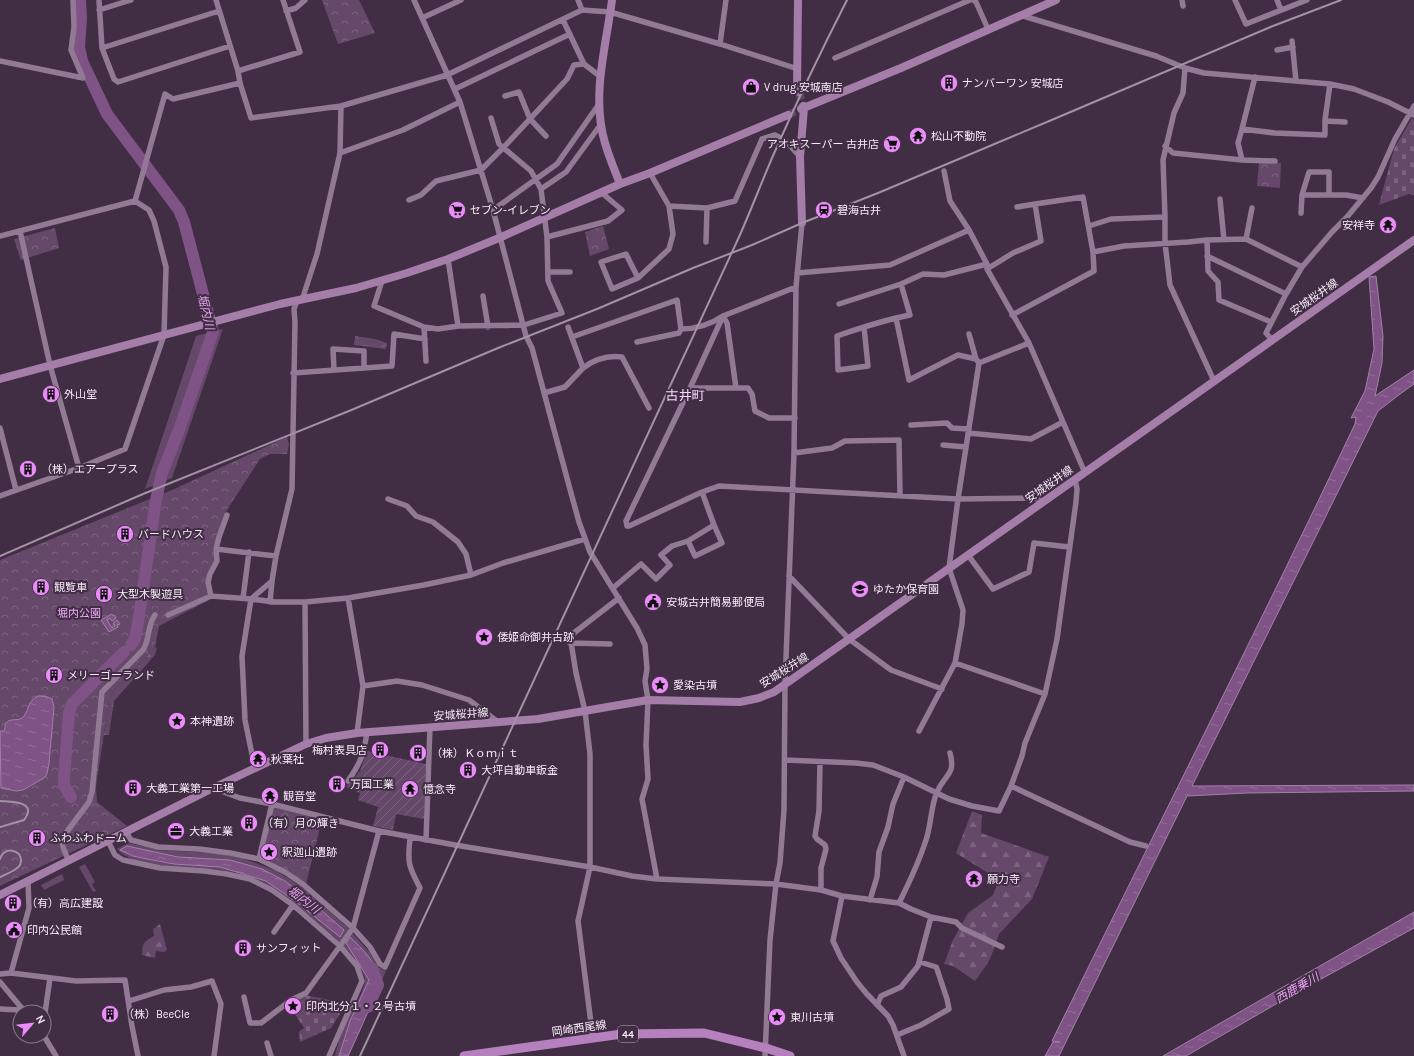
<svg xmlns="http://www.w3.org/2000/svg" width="1414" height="1056" font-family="Karla,'Noto Sans JP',sans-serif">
<defs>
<pattern id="forest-firs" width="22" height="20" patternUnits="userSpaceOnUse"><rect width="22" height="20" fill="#65486a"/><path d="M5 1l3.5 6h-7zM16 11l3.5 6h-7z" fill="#7c6380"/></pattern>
<pattern id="cemetery-stones" width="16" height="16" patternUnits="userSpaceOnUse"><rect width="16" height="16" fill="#65486a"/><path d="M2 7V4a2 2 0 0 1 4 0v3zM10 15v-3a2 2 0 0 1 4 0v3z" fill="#7c6380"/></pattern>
<pattern id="park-crowns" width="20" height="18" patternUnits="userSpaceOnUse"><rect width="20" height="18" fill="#65486a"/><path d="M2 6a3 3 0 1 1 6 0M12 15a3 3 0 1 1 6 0" fill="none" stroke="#7c6380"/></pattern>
<pattern id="garden-furrows" width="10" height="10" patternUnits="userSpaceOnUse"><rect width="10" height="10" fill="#65486a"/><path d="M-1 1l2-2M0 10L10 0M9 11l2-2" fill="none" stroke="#7c6380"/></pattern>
<pattern id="water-ripples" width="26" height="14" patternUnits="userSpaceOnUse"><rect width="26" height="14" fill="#7f5386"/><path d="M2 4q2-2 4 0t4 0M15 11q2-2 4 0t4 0" fill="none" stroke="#926c98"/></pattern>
</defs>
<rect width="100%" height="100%" fill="#412d44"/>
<!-- grass -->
<path fill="#65486a" d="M223 329 172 478 145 489 196 336Z
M128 843 160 850 215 853 242 858 277 871 306 890 347 927 370 953 378 967 386 971 349 1056H335C337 1045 341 1035 345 1024 350 1014 365 990 365 980 365 968 341 942 332 935 307 914 279 885 248 876 240 873 230 871 221 870 195 867 134 870 117 849Z
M85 864 95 882 92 884 96 891 93 892 79 867Z
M62 874 64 880 44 890 41 885Z"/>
<!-- forest -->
<path fill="url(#forest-firs)" d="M155 647 157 648 155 655 114 701 109 735H104L109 700 113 691 136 669Z
M972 811 982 815 981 833 1049 857 1032 899 999 934 994 949 988 963 975 981 953 966 944 964 953 940 968 913 993 895 999 880 956 853Z
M160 924 167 950 164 952 156 951 155 958 142 955C143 943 143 942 154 936L153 929Z"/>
<!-- cemetery -->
<path fill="url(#cemetery-stones)" d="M1412 118 1414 120V195L1409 194 1379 205 1394 149Z
M304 995 330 1000 340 1014 331 1028 300 1042 299 1032 304 1028 293 1011 301 1006 293 1001Z"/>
<!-- park -->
<path fill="url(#park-crowns)" d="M322 0H359L375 33 338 44Z
M1259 162 1281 163 1280 188 1257 186Z
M603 226 609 249 590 256 585 232Z
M55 228 59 248 21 260 14 239Z
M355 336 375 339 387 343 386 349 354 345Z
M287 437 289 444 287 454H270L260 459 225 513 213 549 216 560 207 578 209 600 159 626 155 647 136 669 113 691 109 700 96 787 97 802 127 826 0 886V560L172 490Z
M275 807 322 820 306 884 287 870 264 858 263 855 273 808Z"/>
<!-- garden -->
<path fill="url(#garden-furrows)" d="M367 751 426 764 424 819 396 814 393 830 373 826 378 807 358 800 360 793 346 787 360 771Z"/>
<!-- water -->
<path fill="url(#water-ripples)" stroke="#a380a8" d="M1376 276 1383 336 1382 363 1375 396 1414 370V384L1400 394 1378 411 1192 786 1414 785V791L1247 793 1187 796 1059 1056H1045L1053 1042H1060L1052 1041C1153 835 1257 631 1355 424L1356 417 1351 418 1365 391 1374 349 1369 277Z
M112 614 113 616 114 615 116 618 112 621 110 618 107 620 112 628 115 626 113 623 117 620 120 624 117 625 118 627 109 632 101 620Z
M38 696H45L52 699 54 707 49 763 47 774 44 778 23 790 16 791 1 788 0 731H4C5 729 5 727 5 725 8 716 20 723 24 716 30 708 27 702 38 696Z
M127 846 178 857 230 860 262 869 285 881 306 897 344 930 340 937 299 904 266 881 220 867 174 864 147 859 133 856 120 850Z
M1414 912V928L1283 1000 1186 1056H1163Z
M350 937C361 948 376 961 378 978 380 990 354 1042 348 1056H339L350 1021 369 980 346 943Z"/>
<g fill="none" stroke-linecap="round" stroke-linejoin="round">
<!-- river -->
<path stroke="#7f5386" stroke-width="12" d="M80 0 81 18 79 47 82 61 107 114 179 210 184 222 213 332 179 430 162 473 156 500 138 623 135 639 131 645
M71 797 64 785V778L69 713 72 704 124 652
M368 1007 378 985 372 968"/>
<!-- secondary-tunnel -->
<path stroke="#5c495f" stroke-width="8" stroke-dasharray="8 4" stroke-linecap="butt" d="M799 92 803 106
M788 115 801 109"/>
<!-- street -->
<path stroke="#927a95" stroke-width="5.5" d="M99 0 102 48
M216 0 238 71 240 83 251 118 341 106 447 75 582 10 610 12 720 44 798 69
M414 0 460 102 493 210 526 336 532 348 571 493 579 522 590 552 637 628 645 645 647 669 645 681 648 700 646 745 648 779 642 799 657 879
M578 0 582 10
M973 0 976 2 988 29
M1182 0 1183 6
M1235 0 1246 24 1307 0
M1277 0 1281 10
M99 10 131 0
M219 11 102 48 114 79 118 82 230 46
M286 11 296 8 305 0
M1020 15 1156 56 1185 68 1204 73 1330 84 1354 89 1388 102 1414 115
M422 18 461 0
M563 20 584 64 601 77
M1292 41 1296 81
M720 44 726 0
M1277 50 1293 47
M835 58 970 0
M0 61 83 78 71 50 74 27 73 0
M1185 68 1183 93 1174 113 1163 160 1165 217V243L1170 285 1214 381
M238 71 300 52 283 0
M1255 77 1242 129 1275 133 1325 135V120L1330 84
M455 89 570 34
M505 96 519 92 530 119 546 136
M1325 121 1345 122
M787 142 800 157
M1165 146 1173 153 1242 160 1238 143 1242 129
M340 153 403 130 460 102
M1242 160 1275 161
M944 171 950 201 969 230 987 264V269L1029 343 1085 473
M650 173 669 206 707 208 735 201 762 139 775 135 779 137
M541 189 566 172 601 124
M1302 195H1346L1363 198
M1220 199 1224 240
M409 200 421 195 436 181 481 170 503 148 567 79 574 65 584 64
M135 201 165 94 173 99 240 83
M1017 207 1035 204
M493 210 557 164 599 104
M1301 213 1302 195 1309 172H1329V195
M1089 226 1111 219 1165 217
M20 231 50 365 79 468
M0 236 135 201 149 210 154 221 166 267 164 335 125 449 79 468 0 496
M547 237 608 221 622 210 602 193
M1246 239 1252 208
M1207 240 1208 271 1218 282 1219 300 1271 322
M706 242 707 208
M1207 256 1286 294
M448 259 458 326
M987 269 1013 253 1041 241 1035 204 1083 197 1093 252
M548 272H570
M797 273 890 265 969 230
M638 278 626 254 601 262 612 289 638 278 669 249 673 234 669 206
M382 281 374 306 424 327 438 329 458 326 524 325 562 313 548 281 547 237 541 189 531 171 499 144 491 118
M796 287 723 316 690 388 626 521 627 526H629L702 492 719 486 958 499 1035 498 1043 502
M483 296 488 327
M302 300 317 254 340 153 341 106
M839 304 901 284 923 274 944 275 987 264
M1012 315 1094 271 1093 252 1124 246 1188 242 1207 240 1246 239 1302 267
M896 318 910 315 901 284
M424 327 426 361
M864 327 868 366 838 370 837 336C857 329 876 323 896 318L909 380 958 355 976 359 979 363
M681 329C696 329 711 324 723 316L727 323 736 388
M969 334 976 359
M572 337 677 300 681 329 679 333 637 342
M1272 340 1266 333 1286 294 1302 267 1332 232 1347 217 1371 188 1378 177 1395 139 1414 106
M583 368C595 359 607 355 622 357L649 408
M334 370 333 349 364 351V368
M293 373 392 366 394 334 425 339
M690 388H748L752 394 755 411 769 418H795
M544 393 565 387 583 368 568 327
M911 425 947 423 952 428 969 429
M0 428 16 490
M968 433 1031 439 1063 422
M943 445 966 447
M794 453 832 448 845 441 899 440 900 495
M388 499 407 506 416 516 433 522 458 542 466 554 471 575
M688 541 695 556 722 543 714 525 702 492
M216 549 276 556
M968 555 993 589 1029 572 1034 543 1069 547
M789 576 849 639 891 670 942 689
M613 588 641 564 656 579 670 565 661 555 672 546 688 541 714 525
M211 596 208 582 210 574 217 561 216 549 219 537 227 515
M243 598 249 552
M348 598 363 686 357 733
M270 602 272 581
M305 602 306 744
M168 615 211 596 251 599 275 602H305L348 598 424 585 471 575 503 563 585 539
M570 643 610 644
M955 663 1045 694
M363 686 397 681 422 685 469 700 498 722
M919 731 955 663 962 624 963 610 949 568 958 499 979 363 1029 343
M785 760 856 763 873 765 904 777 949 799 972 806 999 811 1011 786 1022 756 1025 743 1045 694 1057 639 1076 502 1077 489 1075 479
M820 762 819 811 815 836 817 839 825 845 826 849 821 868V890
M255 769 245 720 242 656 251 599 272 581 276 556 292 489 295 322 294 309 297 301
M348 781C361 762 364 754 367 732
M1011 786 1130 842 1146 846
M213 788 240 798 272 804 379 831 455 845 590 867 632 876 657 879 776 884 821 890 842 896 899 903C909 883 919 862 926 840 931 826 931 805 937 792 945 774 956 775 950 753
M126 832 131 840 158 847 199 849 230 853 259 859 285 872 304 885 353 928 370 947 380 964 385 967 420 888C409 867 407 863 410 839
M426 840 430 727
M108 841 115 855 123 860 160 868 204 871 227 874 250 879 272 890 293 905 340 946 357 966 362 981 329 1056
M259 859 272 804
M69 861C65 853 61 846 63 837L89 802 92 792 102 692 143 650C150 640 147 625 155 615
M842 896 833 941 841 958 857 982 866 993 888 1016 893 1025 904 1056
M870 900 877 877 879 852 888 827 893 804 904 777
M899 903 911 909 931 917 956 922 962 928 1002 947
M274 932 293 905
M11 973 29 908 28 881
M0 974 11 973 76 981 125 980 132 1026 138 1056
M0 982 25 1012
M244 997 250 1023H261L291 1000 306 993 353 928 379 831
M129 1001 164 990 191 987 212 981 221 1004 214 1056
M877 1005 881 996 901 987 918 966 931 917
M0 1009 19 1010 22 1008
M44 1015 45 1013 50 978
M897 1035 921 1025 949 1009 947 999 937 969 936 967 920 962
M44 1036 56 1056
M593 1039 578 921 590 867V754L585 711 576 673 570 636 619 598
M267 1043 271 1056
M765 1056 770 940 776 884 780 863 784 810 785 684 794 453 796 287 802 223"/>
<!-- secondary -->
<path stroke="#a47da9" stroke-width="8" d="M612 0C606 47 591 96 605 143 609 157 615 171 620 184
M798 0 797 89 799 92
M801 109 901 68 1056 0
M802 223 800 157 804 108 803 106
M0 379 280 304 356 288 407 273 448 259 499 238 620 184 650 173 788 115
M0 895 213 788 306 744 326 738 357 733 538 719 648 700 740 702 759 698 774 692 1414 240"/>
<!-- primary -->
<path stroke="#b580bd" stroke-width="9" d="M464 1056 622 1034 704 1033 766 1048 790 1056"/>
<!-- rail -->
<path stroke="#a392a5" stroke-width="2" d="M0 556 143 494 349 411 498 348 597 309 693 268 752 245 802 223 878 193 1054 119 1273 26 1341 0
M0 801C12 802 38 801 24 820L0 827
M0 859C3 850 11 848 19 854 27 868 10 872 0 877
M360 1056 739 237C752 208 763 178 776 149 798 99 822 49 847 0"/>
</g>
<!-- icons -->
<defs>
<symbol id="building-disc" viewBox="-11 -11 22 22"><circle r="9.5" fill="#ec8cfa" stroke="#412d44"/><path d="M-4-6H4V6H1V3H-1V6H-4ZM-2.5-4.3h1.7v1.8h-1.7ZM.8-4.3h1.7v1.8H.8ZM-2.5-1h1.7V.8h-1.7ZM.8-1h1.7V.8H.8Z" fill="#111"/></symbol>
<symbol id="shop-disc" viewBox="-11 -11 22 22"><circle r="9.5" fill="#ec8cfa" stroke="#412d44"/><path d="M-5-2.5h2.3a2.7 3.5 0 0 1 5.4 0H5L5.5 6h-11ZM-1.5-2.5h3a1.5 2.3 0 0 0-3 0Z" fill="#111"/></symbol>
<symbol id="temple-disc" viewBox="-11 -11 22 22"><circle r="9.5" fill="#ec8cfa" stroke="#412d44"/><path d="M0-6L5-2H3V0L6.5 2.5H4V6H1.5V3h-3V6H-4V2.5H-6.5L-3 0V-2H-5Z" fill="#111"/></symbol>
<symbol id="supermarket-disc" viewBox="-11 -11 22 22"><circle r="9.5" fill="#ec8cfa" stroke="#412d44"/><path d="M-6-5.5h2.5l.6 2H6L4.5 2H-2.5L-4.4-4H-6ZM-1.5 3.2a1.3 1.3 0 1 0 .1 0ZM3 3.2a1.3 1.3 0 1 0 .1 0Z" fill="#111"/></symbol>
<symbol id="station-disc" viewBox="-11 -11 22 22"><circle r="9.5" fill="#ec8cfa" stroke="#412d44"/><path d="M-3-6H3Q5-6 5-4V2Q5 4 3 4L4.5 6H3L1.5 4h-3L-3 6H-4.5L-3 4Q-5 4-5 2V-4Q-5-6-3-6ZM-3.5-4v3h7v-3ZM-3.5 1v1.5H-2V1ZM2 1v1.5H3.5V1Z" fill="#111"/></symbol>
<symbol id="school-disc" viewBox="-11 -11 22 22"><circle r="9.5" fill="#ec8cfa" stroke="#412d44"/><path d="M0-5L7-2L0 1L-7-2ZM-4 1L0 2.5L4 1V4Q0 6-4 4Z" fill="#111"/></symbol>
<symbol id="civic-disc" viewBox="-11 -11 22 22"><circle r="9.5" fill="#ec8cfa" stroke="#412d44"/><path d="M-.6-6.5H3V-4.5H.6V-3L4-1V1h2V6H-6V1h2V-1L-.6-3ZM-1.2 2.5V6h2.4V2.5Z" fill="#111"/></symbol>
<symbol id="sight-disc" viewBox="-11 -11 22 22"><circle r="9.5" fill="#ec8cfa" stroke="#412d44"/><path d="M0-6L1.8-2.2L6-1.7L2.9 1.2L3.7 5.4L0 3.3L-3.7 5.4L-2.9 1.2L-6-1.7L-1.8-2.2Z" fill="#111"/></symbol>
<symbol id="office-disc" viewBox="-11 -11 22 22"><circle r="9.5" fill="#ec8cfa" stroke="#412d44"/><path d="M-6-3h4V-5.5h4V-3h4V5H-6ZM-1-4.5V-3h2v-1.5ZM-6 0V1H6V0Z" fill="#111"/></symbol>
</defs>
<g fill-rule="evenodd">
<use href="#building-disc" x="939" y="73" width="20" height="20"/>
<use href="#shop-disc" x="741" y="77" width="20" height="20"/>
<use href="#temple-disc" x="908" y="126" width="20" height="20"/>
<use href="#supermarket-disc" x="882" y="134" width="20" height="20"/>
<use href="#supermarket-disc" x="447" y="200" width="20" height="20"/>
<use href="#station-disc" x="814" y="200" width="20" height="20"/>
<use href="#temple-disc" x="1378" y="215" width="20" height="20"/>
<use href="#building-disc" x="41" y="384" width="20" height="20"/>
<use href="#building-disc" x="18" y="459" width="20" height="20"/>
<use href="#building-disc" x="115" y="524" width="20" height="20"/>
<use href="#building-disc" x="31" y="577" width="20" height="20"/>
<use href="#school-disc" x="850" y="579" width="20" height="20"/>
<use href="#building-disc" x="94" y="584" width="20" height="20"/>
<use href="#civic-disc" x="643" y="592" width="20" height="20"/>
<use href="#sight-disc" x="474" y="627" width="20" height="20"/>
<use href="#building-disc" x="44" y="665" width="20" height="20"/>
<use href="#sight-disc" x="650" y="675" width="20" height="20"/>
<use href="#sight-disc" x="167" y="711" width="20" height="20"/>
<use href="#building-disc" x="370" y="740" width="20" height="20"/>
<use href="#building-disc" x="408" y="743" width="20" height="20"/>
<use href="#temple-disc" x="248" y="749" width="20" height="20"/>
<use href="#building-disc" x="458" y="760" width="20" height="20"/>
<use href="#building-disc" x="327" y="774" width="20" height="20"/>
<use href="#building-disc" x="123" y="778" width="20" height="20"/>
<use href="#temple-disc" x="400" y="779" width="20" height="20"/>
<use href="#temple-disc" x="260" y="786" width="20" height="20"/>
<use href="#building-disc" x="239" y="813" width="20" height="20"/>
<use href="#office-disc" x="166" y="821" width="20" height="20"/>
<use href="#building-disc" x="27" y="828" width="20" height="20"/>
<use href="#sight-disc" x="259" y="842" width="20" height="20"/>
<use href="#temple-disc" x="964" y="869" width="20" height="20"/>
<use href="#building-disc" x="3" y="893" width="20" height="20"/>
<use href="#civic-disc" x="4" y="920" width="20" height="20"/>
<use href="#building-disc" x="233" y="938" width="20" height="20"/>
<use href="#sight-disc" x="283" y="996" width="20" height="20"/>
<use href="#building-disc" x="100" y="1004" width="20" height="20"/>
<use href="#sight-disc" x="767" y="1007" width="20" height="20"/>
</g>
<g text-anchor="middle" stroke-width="4" stroke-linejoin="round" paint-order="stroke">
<!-- shield labels -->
<rect fill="#412d44" stroke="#c1b1c3" stroke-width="1" x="618" y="1026" width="20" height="16" rx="3"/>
<g font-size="10" font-weight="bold" fill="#f8eaf9">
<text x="628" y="1038">44</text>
</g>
<!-- poi labels -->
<g font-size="11" fill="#f8eaf9" stroke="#412d44" text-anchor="start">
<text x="962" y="87">ナンバーワン 安城店</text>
<text x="764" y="91">V drug 安城南店</text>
<text x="931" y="140">松山不動院</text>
<text x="879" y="148" text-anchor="end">アオキスーパー 古井店</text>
<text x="470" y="214">セブン-イレブン</text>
<text x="837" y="214">碧海古井</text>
<text x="1375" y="229" text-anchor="end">安祥寺</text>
<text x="64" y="398">外山堂</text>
<text x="41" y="473">（株）エアープラス</text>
<text x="138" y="538">バードハウス</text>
<text x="54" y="591">観覧車</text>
<text x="873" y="593">ゆたか保育園</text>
<text x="117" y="598">大型木製遊具</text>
<text x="666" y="606">安城古井簡易郵便局</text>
<text x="497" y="641">倭姫命御井古跡</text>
<text x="67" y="679">メリーゴーランド</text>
<text x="673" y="689">愛染古墳</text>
<text x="190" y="725">本神遺跡</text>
<text x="367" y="754" text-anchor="end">梅村表具店</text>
<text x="431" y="757">（株）Ｋｏｍｉｔ</text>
<text x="271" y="763">秋葉社</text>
<text x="481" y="774">大坪自動車鈑金</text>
<text x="350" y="788">万国工業</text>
<text x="146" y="792">大義工業第一工場</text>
<text x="423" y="793">憶念寺</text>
<text x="283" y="800">観音堂</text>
<text x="262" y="827">（有）月の輝き</text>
<text x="189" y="835">大義工業</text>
<text x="50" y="842">ふわふわドーム</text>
<text x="282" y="856">釈迦山遺跡</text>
<text x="987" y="883">願力寺</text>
<text x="26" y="907">（有）高広建設</text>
<text x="27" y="934">印内公民館</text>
<text x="256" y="952">サンフィット</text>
<text x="306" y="1010">印内北分１・２号古墳</text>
<text x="123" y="1018">（株）BeeCle</text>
<text x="790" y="1021">東川古墳</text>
</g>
<!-- street labels -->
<g font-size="11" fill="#f8eaf9" stroke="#412d44">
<text transform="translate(1314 297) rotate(-35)" y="4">安城桜井線</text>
<text transform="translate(1049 484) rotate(-35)" y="4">安城桜井線</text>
<text transform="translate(784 670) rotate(-32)" y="4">安城桜井線</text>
<text transform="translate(461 714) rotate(-4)" y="4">安城桜井線</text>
<text transform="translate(579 1028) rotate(-8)" y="4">岡崎西尾線</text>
</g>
<!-- park labels -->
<g font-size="11" fill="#edabf6" stroke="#412d44">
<text x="79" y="617">堀内公園</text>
</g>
<!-- water labels -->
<g font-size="12" font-style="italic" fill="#e4a2ed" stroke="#412d44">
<text transform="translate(206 312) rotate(77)" y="4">堀内川</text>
<text transform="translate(304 900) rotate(38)" y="4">堀内川</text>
<text transform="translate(1297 988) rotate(-30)" y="4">西鹿乗川</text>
</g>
<!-- quarter labels -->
<g font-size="13" fill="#f7d7fc" stroke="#412d44">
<text x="685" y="400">古井町</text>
</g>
</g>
<!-- north arrow -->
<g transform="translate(32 1024) rotate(62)"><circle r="19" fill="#412d44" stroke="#8a798c"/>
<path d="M0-3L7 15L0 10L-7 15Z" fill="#ec8cfa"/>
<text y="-6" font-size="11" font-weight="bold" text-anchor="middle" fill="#f8eaf9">N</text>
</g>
</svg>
